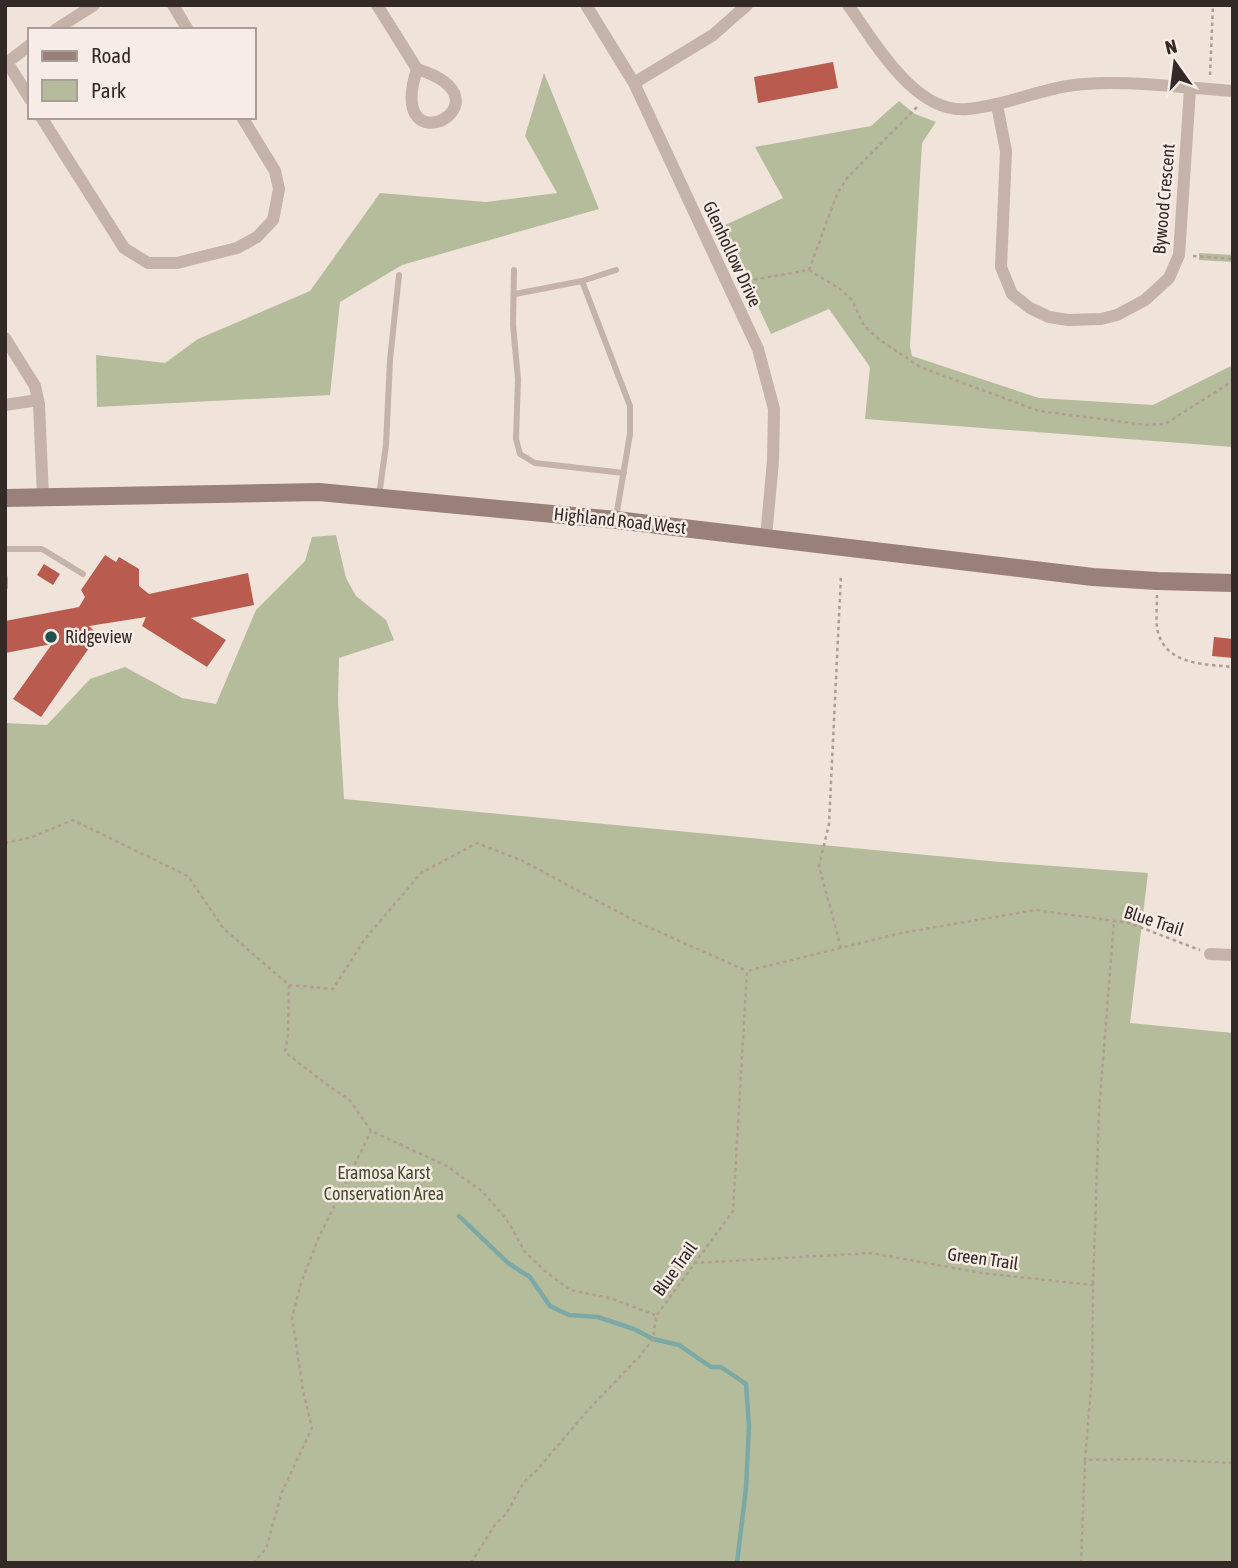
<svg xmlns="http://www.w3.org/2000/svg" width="1238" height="1568" font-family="'Asap Condensed',sans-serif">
<rect width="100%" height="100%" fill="#efe3da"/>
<!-- green -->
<path fill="#b5bc9c" d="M544 73 599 209 402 265 340 302 330 395 97 407 96 355 165 363 198 339 310 291 380 193 486 202 557 193 525 136Z
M899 101 915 114 936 122 922 143 910 346 912 356 1039 398 1153 405 1233 365V447L865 419 870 367 829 309 771 334 721 227 783 198 755 147 871 126Z
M1199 253 1233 255V262L1199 260Z
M336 535 346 578 356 596 386 620 394 640 339 658 338 701 344 799 1000 862 1148 873 1130 1023 1233 1033V1563H5V723L47 725 90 679 125 667 182 698 216 704 256 610 305 561 312 537Z"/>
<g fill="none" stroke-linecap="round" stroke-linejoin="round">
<!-- stream -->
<path stroke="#7ca9a5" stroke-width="4.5" d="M459 1216 508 1263 530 1277 550 1306 569 1315 598 1317 634 1329 653 1339 679 1345 711 1367H721L746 1384 749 1426 746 1488 737 1563"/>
</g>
<!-- building -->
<path fill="#b95b4e" d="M833 62 838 88 758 103 754 77Z
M105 555 116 562 119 557 139 569V586L149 594 248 573 254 605 191 618 226 640 207 667 142 626 146 617 89 626 98 635 41 717 13 699 52 644 5 653V621L79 607 85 597 81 590Z
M44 564 60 574 53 585 37 575Z
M1214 637 1233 639V658L1212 656Z"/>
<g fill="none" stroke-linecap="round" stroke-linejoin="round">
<!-- path -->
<path stroke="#b19c92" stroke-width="2.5" stroke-dasharray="3.5 3.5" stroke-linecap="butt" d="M1210 75 1213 5
M1193 256 1233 259
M809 270 840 289 852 300 864 326 880 340 920 367 1039 411 1147 425 1165 424 1233 381
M740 282 809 270 837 194 847 178 918 106
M1157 595C1157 605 1156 618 1157 628 1164 665 1203 664 1233 667
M5 843 32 837 73 820 188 876 223 928 289 985 288 1035 285 1052 330 1087 349 1099 371 1131 447 1166 483 1192 507 1220 525 1252 545 1271 570 1290 610 1298 655 1315
M841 948 819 866 829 824 841 575
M289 985 333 989 364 940 421 873 477 843 523 861 637 922 747 971
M694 1263 871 1253 982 1273 1093 1285 1092 1376 1085 1460 1143 1459 1233 1463
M1093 1284 1099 1111 1114 921
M253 1563 266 1549 282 1492 312 1428 303 1391 292 1317 301 1283 319 1237 371 1131
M471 1563 494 1526 506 1514 524 1482 537 1470 588 1410 639 1357 653 1339 656 1316 733 1211 747 971 901 933 1036 910 1129 923 1200 950
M1081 1563 1085 1460"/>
<!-- lane -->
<path stroke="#c5b2a8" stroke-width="6" d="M514 270 513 325 518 379 516 439 520 454 535 463 624 473
M582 281 630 406V434L616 517
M515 294 582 281 616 270
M379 496 386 445 390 360 399 275
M5 549H42L83 574
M5 578V587"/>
<!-- street -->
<path stroke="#c5b2a8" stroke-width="12" d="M173 5 188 30
M377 5 417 69
M586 5 634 83 758 349 774 409 773 461 766 537
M848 5C875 42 915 115 968 109 1002 106 1033 92 1067 86 1115 78 1183 88 1233 91
M55 30 94 5
M7 62 30 99
M5 64 30 45
M417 69C519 101 384 172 417 69Z
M634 83 713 35 747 5
M997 105 1006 151 1001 267 1012 294 1030 308 1049 317 1068 320 1101 319 1117 315 1145 300 1169 278 1179 255 1190 89
M41 117 124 248 148 263H177L237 248 257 237 273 220 279 189 275 171 242 117
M5 338 35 386 39 404 43 498
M5 405 38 400
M1210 954 1233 955"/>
<!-- secondary -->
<path stroke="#998179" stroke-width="18" d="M5 498 319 492 616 520 1093 577 1157 581 1233 583"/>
</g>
<!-- markers -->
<circle fill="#21504d" stroke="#f7ede6" stroke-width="2.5" cx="51" cy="637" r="7"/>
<g text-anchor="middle" stroke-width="5" stroke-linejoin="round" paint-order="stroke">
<!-- street labels -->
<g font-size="18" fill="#332927" stroke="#f7ede6">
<text transform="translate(1164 199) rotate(-85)" y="6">Bywood Crescent</text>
<text transform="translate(732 254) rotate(65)" y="6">Glenhollow Drive</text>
<text transform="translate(620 521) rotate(6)" y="6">Highland Road West</text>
<text transform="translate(1154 921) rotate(18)" y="6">Blue Trail</text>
<text transform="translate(983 1259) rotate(8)" y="6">Green Trail</text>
<text transform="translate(675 1269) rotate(-54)" y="6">Blue Trail</text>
</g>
<!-- poi labels -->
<g font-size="18" fill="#332927" stroke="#f7ede6" text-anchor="start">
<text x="65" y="643">Ridgeview</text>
</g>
<!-- park labels -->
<g font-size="18" fill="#464e2e" stroke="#f7ede6">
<text x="384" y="1179">Eramosa Karst<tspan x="384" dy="21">Conservation Area</tspan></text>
</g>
</g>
<!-- border -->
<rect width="1238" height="1568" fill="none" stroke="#332927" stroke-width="14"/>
<!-- legend -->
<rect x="28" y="28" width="228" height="91" fill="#f7ede6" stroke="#a99f9a" stroke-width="2"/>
<rect x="42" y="51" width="35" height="10" fill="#998179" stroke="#a99f9a" stroke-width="2"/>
<text x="91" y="63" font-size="21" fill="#332927">Road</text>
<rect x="42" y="80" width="35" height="21" fill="#b5bc9c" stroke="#a99f9a" stroke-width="2"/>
<text x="91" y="98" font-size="21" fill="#332927">Park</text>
<!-- north arrow -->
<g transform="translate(1175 63) rotate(346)" stroke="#f7ede6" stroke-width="5" paint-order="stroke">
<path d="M0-5L12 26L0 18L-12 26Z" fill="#332927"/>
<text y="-10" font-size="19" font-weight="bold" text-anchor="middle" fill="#332927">N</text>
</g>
</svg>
